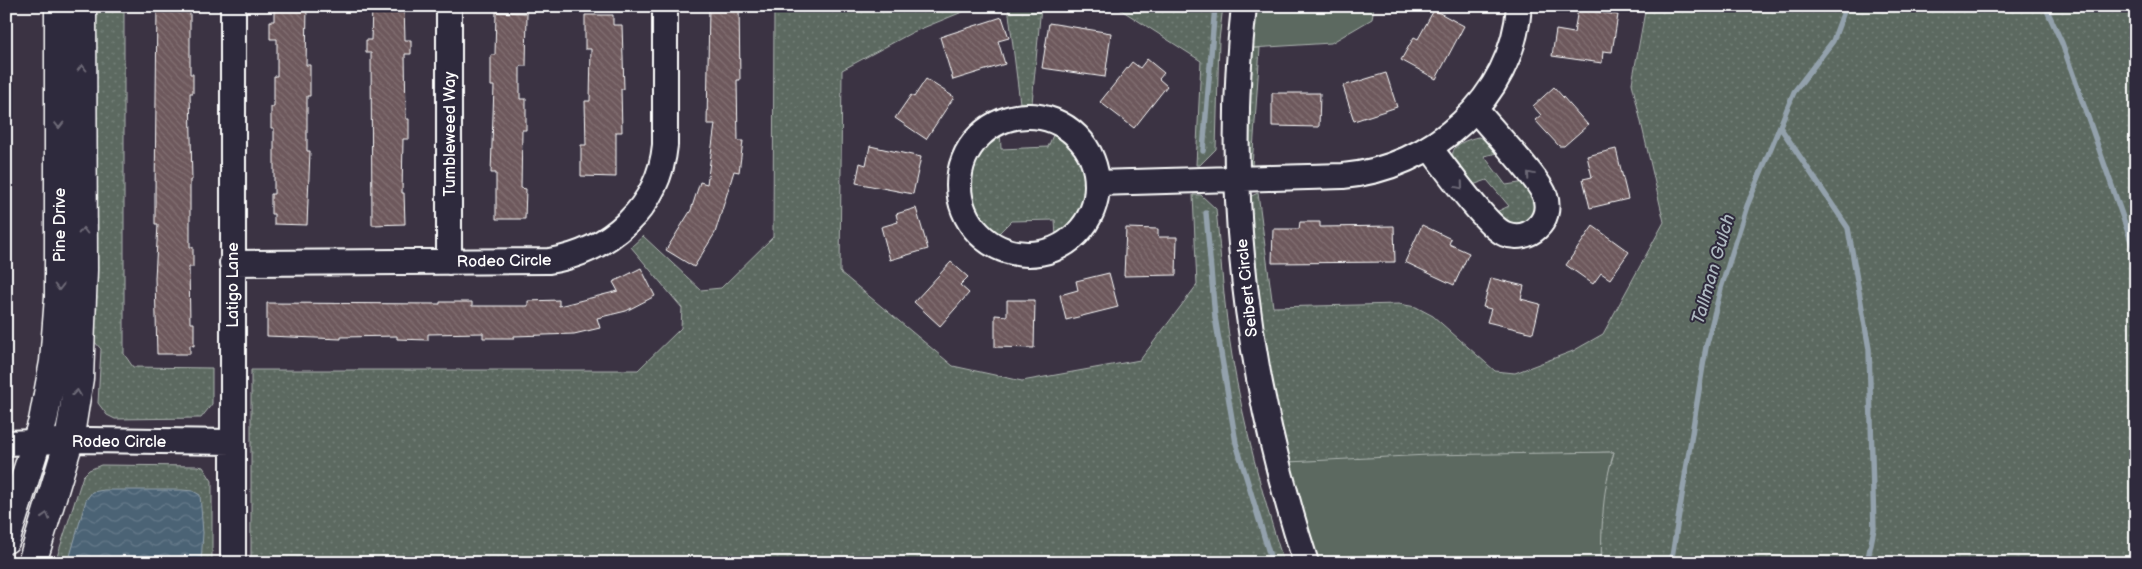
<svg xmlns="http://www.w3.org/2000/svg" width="2142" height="569" font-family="'Balsamiq Sans',sans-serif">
<defs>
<pattern id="grass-dots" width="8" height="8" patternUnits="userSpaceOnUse" patternTransform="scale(1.25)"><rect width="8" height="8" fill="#5b6960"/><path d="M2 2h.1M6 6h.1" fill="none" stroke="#748078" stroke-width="1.8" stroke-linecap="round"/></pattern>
<pattern id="water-waves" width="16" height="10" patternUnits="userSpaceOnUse" patternTransform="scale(1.25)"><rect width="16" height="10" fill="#4b6375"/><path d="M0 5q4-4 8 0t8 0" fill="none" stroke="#667a8a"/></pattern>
<pattern id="building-back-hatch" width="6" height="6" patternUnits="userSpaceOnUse" patternTransform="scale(1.25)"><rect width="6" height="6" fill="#6d585b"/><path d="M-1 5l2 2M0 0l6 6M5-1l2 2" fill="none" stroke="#837174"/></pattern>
</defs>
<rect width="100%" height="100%" fill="#3b3343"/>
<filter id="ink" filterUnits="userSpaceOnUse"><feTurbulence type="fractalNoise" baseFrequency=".02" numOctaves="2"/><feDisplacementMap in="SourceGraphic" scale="10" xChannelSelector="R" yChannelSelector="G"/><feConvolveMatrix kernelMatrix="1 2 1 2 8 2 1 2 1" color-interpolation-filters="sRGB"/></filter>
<g filter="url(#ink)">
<!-- grass -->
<path fill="url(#grass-dots)" stroke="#adb4b0" d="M93 6H124V354L133 367 212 368V404L201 418 115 419 107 415 98 403 101 349 94 341Z
M774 6H977L913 32 842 70 840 272 953 366 1022 381 1140 360 1197 285 1193 195H1201L1216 209C1221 258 1224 307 1232 356 1244 426 1262 495 1284 563H251V370H638L681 328 682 308 631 247 643 236 701 290 721 288 773 237Z
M1008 6H1041L1032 103H1020Z
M1115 6H1223L1219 40 1216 149 1200 165H1196L1201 61Z
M1646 6H2136V563H1601L1602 509 1606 480 1614 452 1288 462 1265 351 1249 197 1258 193 1273 307 1399 304 1416 307 1433 316 1495 371 1515 373 1573 351 1603 334 1664 222 1632 83Z
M1252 48H1260L1252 166 1248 162Z
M1056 128C1098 153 1102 206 1064 236L1056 237 1055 220 1011 221 996 236H991C983 227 975 219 970 208 957 181 970 139 1000 130L1001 149 1048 147Z
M1478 137 1487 139 1502 152 1484 156 1506 185 1526 182 1539 212 1517 230 1494 213 1509 206 1487 180 1470 186C1452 163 1439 146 1478 137Z
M101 465 198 466 203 467 212 481V563H55L83 476 89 470Z"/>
<!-- park -->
<path fill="#5b6960" stroke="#adb4b0" d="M1256 6H1374L1372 19 1331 43 1252 48Z
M1614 452C1602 489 1602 525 1601 563H1319L1288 462 1428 455Z"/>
<!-- water -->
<path fill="url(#water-waves)" stroke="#93a1ac" d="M104 490H182L193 491 200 495 203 533 201 563H68L86 500 92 492Z"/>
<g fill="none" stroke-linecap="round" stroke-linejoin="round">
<!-- stream -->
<path stroke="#93a1ac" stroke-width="5.5" d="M2045 6 2062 43 2136 255
M1780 127 1848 228 1869 349 1874 529 1867 563
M1203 151 1215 6
M1206 213 1215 317 1236 443 1272 563
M1671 563 1706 347 1721 288 1747 206 1794 92 1833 41 1846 6"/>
</g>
<!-- building -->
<path fill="url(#building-back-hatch)" stroke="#fff" d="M157 6H190V74H193V93H190L192 180H190V247H193V267H189L190 323H194V346L190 345V354H157L155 278 158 224H155V192Z
M274 6H307L306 65H310V96H307V151H310L307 225 274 224V214H271V194H274V128H271V107H274V76H277V39H270V21H274Z
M372 6H404L405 40H411V54H405L406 119H409V139H403L402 193H404L405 224 372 225 371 53H366V40H371Z
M709 6H739L740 80H737L738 141H743L739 172 734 171 715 233 694 267 666 250 691 210 700 182 707 184 715 124H707Z
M1578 9 1618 15 1612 52 1603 51 1602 63 1552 56 1556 30 1574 33Z
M1434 10 1464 26 1436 79 1401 60 1414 37 1418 39Z
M496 12 527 13 526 66H520V99H526V130H522L521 188 526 189 525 219H496V173H491L494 86H491V55H495Z
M585 15H613V25H622L624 89H621L622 132H616V177L581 176V145H586L585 101H590L591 49H585Z
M1002 17 1009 38 998 41 1005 64 953 80 940 37Z
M1049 23 1111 33 1105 77 1042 68Z
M1147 59 1164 73 1159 79 1167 86 1134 128 1100 102 1132 62 1140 68Z
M1386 73 1397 107 1354 121 1343 86Z
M926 79 954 97 926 139 895 118 911 95 914 97Z
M1554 87 1588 125 1564 146H1559L1535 120 1541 115 1533 106Z
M1272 93H1320L1319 127 1272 126Z
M870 146 921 157 913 194 856 183 860 163 866 165Z
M1616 149 1628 199 1590 208 1583 179 1592 177 1587 156Z
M916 208 928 249 890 260 881 227 898 222 896 214Z
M1300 222H1320V227L1394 226 1395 262 1272 263 1273 229H1299Z
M1422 225 1451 239 1449 244 1469 253 1454 285 1405 262Z
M1593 226 1629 252 1610 279 1601 273 1593 284 1566 265Z
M1126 228 1158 229V237H1177L1176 275 1124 276Z
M951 262 968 277 960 285 969 293 940 326 914 302Z
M641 268 655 296 626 311 597 318 600 328 574 334 514 336V338H483V333L428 334V340L397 339V336L341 337V339L267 336V303L440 304V302H472V306H528V301L559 300V306L618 291 613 282Z
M1109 273 1118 307 1066 320 1060 295 1078 290 1076 281Z
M1491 278 1524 286 1521 299 1540 304 1533 333 1487 322 1491 309 1483 307Z
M1007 300H1035L1034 348 995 347V315L1007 316Z"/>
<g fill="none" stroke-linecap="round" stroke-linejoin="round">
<defs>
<path id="minor" d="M233 6V563
M1244 6C1223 195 1248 383 1306 563
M959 185a69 69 0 1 1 138 0a69 69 0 1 1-138 0Z
M1430 148C1444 166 1487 227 1505 234 1529 243 1553 221 1545 196 1539 178 1491 129 1476 110
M1097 183 1343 176C1431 168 1513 99 1519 6
M449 262V6
M232 263 549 261C610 251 659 207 665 145V6
M6 443 89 440 232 442"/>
<path id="major" d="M6 539 43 421 54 362 59 297V6
M32 563 69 441 79 378 83 270 82 6"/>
</defs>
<!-- minor casing -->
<use href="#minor" stroke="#fff" stroke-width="28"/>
<!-- major casing -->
<use href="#major" stroke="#fff" stroke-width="31"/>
<!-- minor -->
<use href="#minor" stroke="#2f2a3d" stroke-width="24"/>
<!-- major -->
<use href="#major" stroke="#2f2a3d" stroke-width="28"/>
</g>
<!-- one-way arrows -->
<defs><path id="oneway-chevron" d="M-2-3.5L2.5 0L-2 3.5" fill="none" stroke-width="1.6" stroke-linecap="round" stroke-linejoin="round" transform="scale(1.25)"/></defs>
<g stroke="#6d6a77">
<use href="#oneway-chevron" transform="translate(82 68) rotate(-90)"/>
<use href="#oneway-chevron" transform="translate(59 125) rotate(90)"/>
<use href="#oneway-chevron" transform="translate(1530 175) rotate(-130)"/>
<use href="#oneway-chevron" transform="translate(1460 186) rotate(50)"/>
<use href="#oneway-chevron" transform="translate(83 231) rotate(-90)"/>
<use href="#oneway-chevron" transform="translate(59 287) rotate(90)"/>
<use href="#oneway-chevron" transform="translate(77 393) rotate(-83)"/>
<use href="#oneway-chevron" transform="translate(46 516) rotate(-73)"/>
</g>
</g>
<g text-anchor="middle" stroke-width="4" stroke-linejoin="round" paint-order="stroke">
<!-- street labels -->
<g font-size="16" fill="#fff" stroke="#2f2a3d">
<text transform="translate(449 134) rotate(-90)" y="6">Tumbleweed Way</text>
<text transform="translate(59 225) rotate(-90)" y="6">Pine Drive</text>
<text transform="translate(504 260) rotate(-1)" y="6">Rodeo Circle</text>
<text transform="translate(232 285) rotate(-90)" y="6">Latigo Lane</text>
<text transform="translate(1246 288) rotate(-96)" y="6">Seibert Circle</text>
<text x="119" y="447">Rodeo Circle</text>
</g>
<!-- water labels -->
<g font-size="18" font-style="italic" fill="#aeb9c1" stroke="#2f2a3d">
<text transform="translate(1713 269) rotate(-74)" y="6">Tallman Gulch</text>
</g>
</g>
<!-- margin -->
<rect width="2142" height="569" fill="none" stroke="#2f2a3d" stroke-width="25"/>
<rect x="12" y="12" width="2117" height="544" fill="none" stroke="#fff" stroke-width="2" filter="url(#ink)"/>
</svg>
